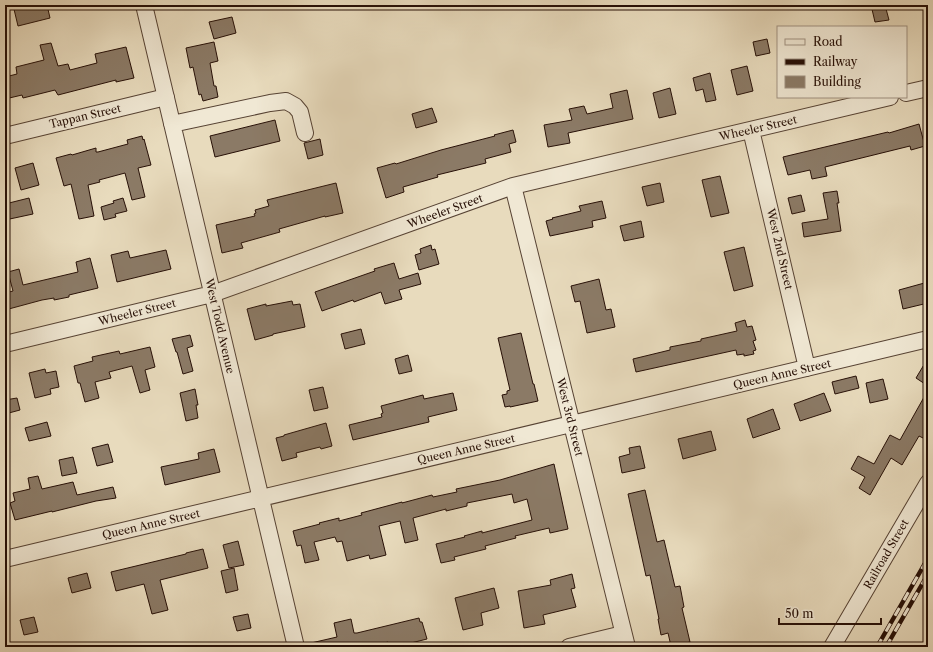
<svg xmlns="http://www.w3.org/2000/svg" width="933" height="652" font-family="'Libre Caslon Text',serif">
<rect width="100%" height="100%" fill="#e8dbbd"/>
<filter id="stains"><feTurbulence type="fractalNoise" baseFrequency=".005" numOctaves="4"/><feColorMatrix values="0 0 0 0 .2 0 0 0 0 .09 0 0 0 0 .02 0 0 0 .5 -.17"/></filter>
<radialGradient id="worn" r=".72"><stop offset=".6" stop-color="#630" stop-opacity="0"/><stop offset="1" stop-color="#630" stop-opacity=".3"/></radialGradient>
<!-- building -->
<path fill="#8b7a66" stroke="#271007" d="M13 5H28L29 8 42 5H47L50 18 18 26Z
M871 5H885L889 20 875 22Z
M232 17 236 33 214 39 209 22Z
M767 39 770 53 756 56 753 42Z
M214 42 218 61 210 63 214 86H216L218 97 203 101 201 94 199 95 193 67 190 68 186 48Z
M51 43 58 66 68 64 70 70 97 63 95 54 126 47 134 78 116 82V80L58 95 55 90 23 98 22 95 5 99V77L17 74 16 67 44 60 40 45Z
M747 66 753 91 737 95 731 70Z
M710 73 716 100 706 102 703 89 696 91 693 78Z
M670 88 676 114 659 118 653 93Z
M627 90 633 119 568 133 570 143 548 147 544 125 572 120 569 109 584 106 587 114 613 108 610 94Z
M432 108 437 122 416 128 412 114Z
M275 120 280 141 215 157 210 136Z
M919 124 925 146 911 150 910 146 825 167 827 176 812 179 810 170 788 175 783 157 888 132 889 133Z
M513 130 516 142 509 144 511 152 485 159 486 163 437 175 438 177 403 187 404 192 386 198 377 168 395 163 396 164 441 150 495 136 494 135Z
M142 136 143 140 144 139 151 165 138 168 145 197 132 200 125 173 99 180 100 182 88 185 94 216 79 219 71 184 64 186 56 158 71 154 72 155 96 148V152H98L128 144 127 140Z
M320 139 323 155 308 159 304 143Z
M33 163 39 185 21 190 15 168Z
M720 176 729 213 711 217 702 180Z
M336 183 343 213 325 217V216L279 229 280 232 241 243 243 248 222 253 216 225 255 216 254 214 256 213 255 210 269 206 267 200Z
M660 183 664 202 647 206 642 187Z
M837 191 839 203H837L841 231 804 237 802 223 828 219 823 193Z
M801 195 805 211 792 214 788 198Z
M29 198 33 214 5 220V204Z
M123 198 127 211 115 214 116 217 104 220 101 207 114 203 113 201Z
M602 201 606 218 592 221 593 227 550 236 546 221 553 219 552 218 581 211 579 206Z
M641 221 644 237 624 241 620 226Z
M431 245 432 250 435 249 439 264 419 270 415 255 421 253 420 249Z
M744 247 753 286 734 291 724 252Z
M166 250 171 269 117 282 111 255 128 251 130 258Z
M90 258 98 288 69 295V297L54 300V298L42 300 5 310V293L13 291 8 272 19 269 23 285 78 272 76 262Z
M394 263 399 279 418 273 421 284 399 290 402 299 385 304 381 292 354 302 353 300 322 311 315 292 375 271 374 269Z
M599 279 606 310 611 309 615 327 587 333 580 301 575 302 571 286Z
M928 282V303L903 309 899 290Z
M292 301 293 305 300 304 305 327 273 334V335L255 340 247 309 266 304V306Z
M745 320 747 327 752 326 756 340 753 341 756 350 753 351 754 354 744 356V354L737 355 736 350 636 372 633 359 670 350V347L701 341V339L737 331 735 323Z
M361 329 365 344 345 349 341 334Z
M521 333 533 384H534L538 401 510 407V406L505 407 502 395 507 394V391L510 390 498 338Z
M190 335 193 346 187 348 193 371 183 374 177 352H176L172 339Z
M150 347 155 367 145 370 150 390 140 393 132 366 109 372 111 378 95 382 99 398 85 402 80 383H78L74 366 93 361 92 357 119 351 120 354Z
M408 355 412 371 399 374 395 359Z
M928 358V386L916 378Z
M45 369 46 373 56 371 59 387 50 389 51 394 35 398 29 373Z
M856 376 859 388 835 394 832 382Z
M883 379 888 399 870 403 866 383Z
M323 387 328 408 314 411 309 390Z
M195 389 198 405H196L198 418 186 421 180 393Z
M928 390V429L923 438 919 436 902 465 891 458 870 495 859 488 865 477 851 469 858 456 874 464 890 435 900 440Z
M453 393 457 410 428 417 429 422 353 440 349 425 382 417 381 414 383 413 381 406 423 395 424 399Z
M824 393 831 411 800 421 794 404Z
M17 398 20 410 5 414V400Z
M773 409 780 429 753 438 747 419Z
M47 422 51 436 29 441 25 428Z
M326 423 332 446 321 449 320 447 296 453 297 457 282 461 276 438 284 436V435Z
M711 431 716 450 683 459 678 439Z
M108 444 113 462 97 466 92 448Z
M640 446 645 468 622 473 619 457 630 454 629 448Z
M214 449 220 472 165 485 161 467 199 459 198 453Z
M73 457 77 473 62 476 59 460Z
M554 464 568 529 550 533 549 528 515 536 516 538 485 546 486 549 454 557 455 560 441 563 436 544 465 537 464 536 482 531V533L532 520 527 499 514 503 512 494 467 503V506L446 511V509L413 518 418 540 405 543 400 521 379 526 386 555 370 559 369 555 347 561 342 541 337 542 335 537 314 542 319 560 305 563 301 545 297 546 293 531 320 524 319 523 339 518V521L362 515 361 513 402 502V503L432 495 433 497 457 492 456 489 500 480Z
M38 476 42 489 73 482 77 495 113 487 116 498 96 501 52 512V511L15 520 10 503 15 501 13 493 30 489 28 478Z
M645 490 657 542 664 540 675 587 680 586 684 607 682 608 690 642 671 646 668 633 661 635 658 619H659L650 575 646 576 628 494Z
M238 541 244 565 229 568 223 545Z
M203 549 208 568 160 580 168 610 152 614 144 584 116 591 111 572 186 554V553Z
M234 568 238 590 226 593 221 571Z
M87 573 91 588 72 593 68 578Z
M572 574 575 588 571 589 576 607 543 615 545 624 524 628 518 591 551 585 550 580Z
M494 588 499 608 481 613 483 625 463 630 455 598Z
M248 614 251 628 237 631 233 617Z
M34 617 38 632 24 635 20 620Z
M419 618 420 622H422L427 639 395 647H389L388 642 369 647H312L311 643 337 637 334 623 351 619 354 633H357Z"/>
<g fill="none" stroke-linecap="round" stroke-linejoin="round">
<defs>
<path id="minor" d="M144 5 296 647
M906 93 928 88
M172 124 270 103 286 101 295 106 300 112 305 133
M751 130 807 368
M5 136 166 97
M513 186 627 647
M5 344 212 294 513 186 890 97
M5 559 928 339
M569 647 623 634
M832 647 928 483"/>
</defs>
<!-- minor casing -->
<use href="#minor" stroke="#574334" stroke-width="18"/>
<!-- minor -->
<use href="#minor" stroke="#f0e8d4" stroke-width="16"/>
<defs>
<path id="rail" d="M877 647 928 558
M886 647 928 574"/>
</defs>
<!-- rail casing -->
<use href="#rail" stroke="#271007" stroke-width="4.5"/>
<!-- rail -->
<use href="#rail" stroke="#f0e8d4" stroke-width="3" stroke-dasharray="9" stroke-linecap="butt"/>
</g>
<g text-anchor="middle" stroke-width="4" stroke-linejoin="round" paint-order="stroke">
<!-- street labels -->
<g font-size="11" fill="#271007" stroke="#f0e8d4">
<text transform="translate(85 116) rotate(-13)" y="4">Tappan Street</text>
<text transform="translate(758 128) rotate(-13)" y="4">Wheeler Street</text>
<text transform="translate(445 211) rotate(-20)" y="4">Wheeler Street</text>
<text transform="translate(780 249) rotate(77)" y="4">West 2nd Street</text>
<text transform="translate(137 312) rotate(-14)" y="4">Wheeler Street</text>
<text transform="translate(220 326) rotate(77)" y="4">West Todd Avenue</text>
<text transform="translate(782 374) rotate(-13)" y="4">Queen Anne Street</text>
<text transform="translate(570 417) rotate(76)" y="4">West 3rd Street</text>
<text transform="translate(466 449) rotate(-13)" y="4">Queen Anne Street</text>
<text transform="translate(151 524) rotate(-13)" y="4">Queen Anne Street</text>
<text transform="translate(886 554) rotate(-60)" y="4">Railroad Street</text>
</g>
</g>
<!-- margin -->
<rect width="933" height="652" fill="none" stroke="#e8dbbd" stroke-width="20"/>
<rect x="6" y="6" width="921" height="640" fill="none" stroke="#271007" stroke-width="2"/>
<rect x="10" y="10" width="913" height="632" fill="none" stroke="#271007"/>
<!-- legend -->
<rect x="777" y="26" width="130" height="72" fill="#f0e8d4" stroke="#a09282"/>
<rect x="785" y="39" width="20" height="6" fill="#f0e8d4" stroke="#a09282"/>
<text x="813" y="46" font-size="12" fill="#271007">Road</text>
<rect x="785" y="59" width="20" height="6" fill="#271007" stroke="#a09282"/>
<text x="813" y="66" font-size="12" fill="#271007">Railway</text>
<rect x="785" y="76" width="20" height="12" fill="#8b7a66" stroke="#a09282"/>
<text x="813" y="86" font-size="12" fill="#271007">Building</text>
<!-- scale -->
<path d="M779 618v6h102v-6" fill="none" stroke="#271007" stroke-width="2"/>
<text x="785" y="618" font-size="12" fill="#271007" stroke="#f0e8d4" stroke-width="3" paint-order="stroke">50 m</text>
<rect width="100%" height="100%" filter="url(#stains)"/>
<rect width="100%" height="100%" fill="url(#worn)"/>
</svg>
